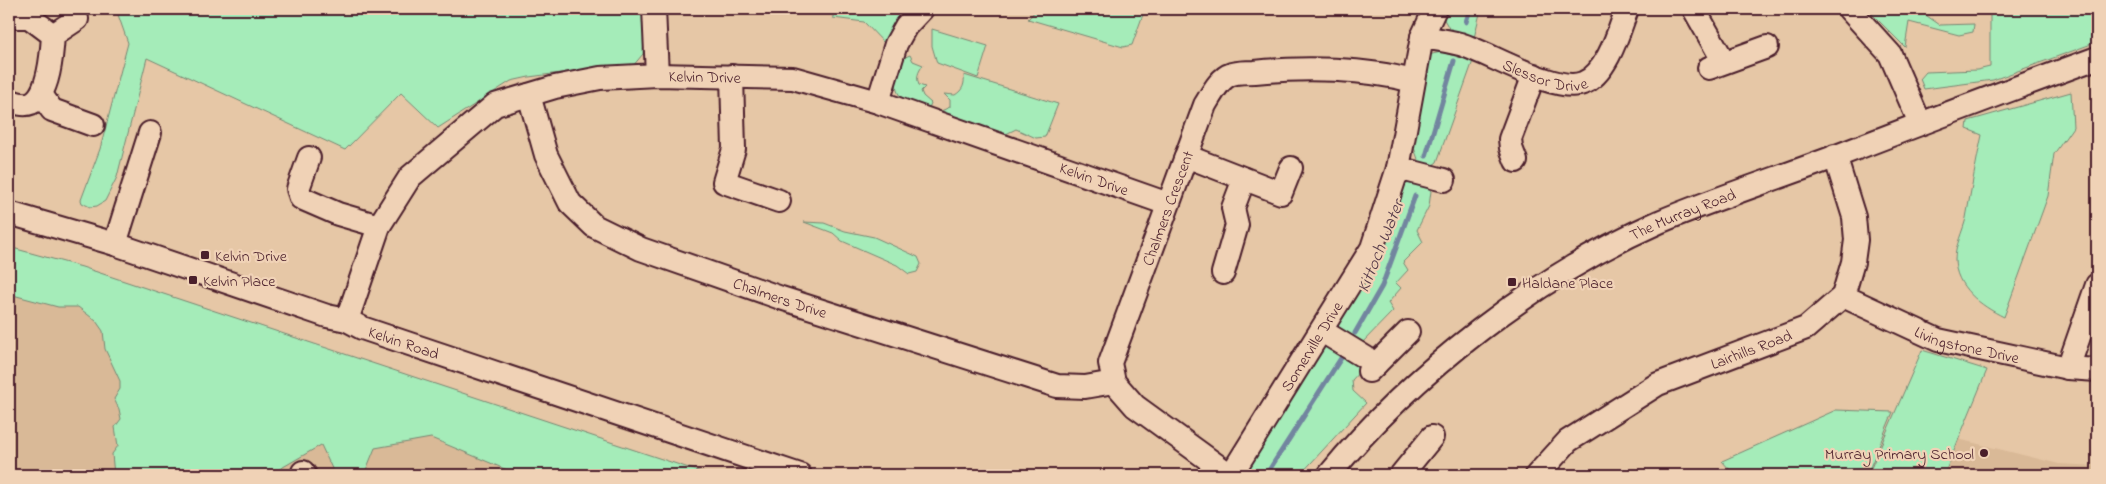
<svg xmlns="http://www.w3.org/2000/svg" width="2106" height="484" font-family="'Indie Flower',sans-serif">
<rect width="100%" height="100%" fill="#e6c7a6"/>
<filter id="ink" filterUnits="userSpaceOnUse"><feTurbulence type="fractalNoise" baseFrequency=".02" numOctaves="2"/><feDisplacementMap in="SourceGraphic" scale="10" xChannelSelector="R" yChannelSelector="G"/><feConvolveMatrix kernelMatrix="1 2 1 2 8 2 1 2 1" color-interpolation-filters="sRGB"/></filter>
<g filter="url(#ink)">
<!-- built -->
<path fill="#d9b997" d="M9 247 82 267 710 475H9Z
M1958 439 2059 464 2097 466V475H1944Z"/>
<!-- green -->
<path fill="#a5ecb9" stroke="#788672" d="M116 9H642L645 24 643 54 632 67 591 69 529 77 511 81 438 128 401 93 345 150 147 58 117 177 105 201 97 206 90 207 82 203 81 200 100 149 128 43Z
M833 9H908L885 44 864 22 833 18Z
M1037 9H1145L1132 45 1123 47 1028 19Z
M1443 9H1481L1474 38 1451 32 1441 14Z
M1867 9H1917L1940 25 1974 24 1973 32 1959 35 1909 22 1905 47Z
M1990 9H2097V42L1993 80 1924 89 1920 79 1926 72 1977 70 1990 67Z
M932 29 988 46 978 78 937 63 932 46Z
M1441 52 1473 61 1437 162 1433 165 1419 162 1413 145 1428 55Z
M910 55 913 61 923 65C918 72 916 77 919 85L925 87 921 91 923 96 931 103 929 108C893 99 891 93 903 58Z
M964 75 1058 104 1045 137 1036 138 1016 129 1004 135 941 111 950 107V100L944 94 955 95C963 90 965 84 964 75Z
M2071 92 2073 127 2054 154 2048 196 2004 317C1981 306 1955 287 1955 259 1955 246 1963 231 1966 218 1971 190 1976 162 1982 135L1967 129 1968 121Z
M1415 180 1427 185 1431 191 1429 206 1417 230 1423 242 1403 262 1408 270 1396 283 1401 288 1388 303 1393 311 1359 346 1332 324 1403 186Z
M804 222 824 223 845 231 874 237 918 257 921 264 917 272 909 274 897 265 842 241 833 233Z
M9 247 82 267 710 475H519L431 438 375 448 364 475H335L321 445 278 470 280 475H114L112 454 118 446 115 427 121 419 119 409 114 399 120 389V381L105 349 103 331 96 321 78 307H58L9 294Z
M1325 344 1357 359 1361 370 1352 380 1353 391 1366 403 1300 475H1239Z
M1922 350 1987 370 1944 475H1868Z
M1836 410 1893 412 1867 475H1742L1730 470 1722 461Z"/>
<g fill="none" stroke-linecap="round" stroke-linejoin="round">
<!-- stream -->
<path stroke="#72859f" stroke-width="5" d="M1466 22 1470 9
M1426 156 1454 61
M1355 333 1382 286 1415 196
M1266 475 1343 355"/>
<defs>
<g id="minor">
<path d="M654 9 657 75"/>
<path d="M1694 9 1724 62"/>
<path d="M1849 9 1890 54 1920 123"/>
<path d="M9 17H29L53 35C52 52 49 96 31 103 24 106 16 103 9 100"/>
<path d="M53 35 77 19"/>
<path id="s1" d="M1422 37C1434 39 1448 41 1460 44 1490 53 1556 94 1583 83 1607 74 1619 31 1627 9"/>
<path d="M1709 68 1767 47"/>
<path d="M732 76 734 149 724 182 779 201"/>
<path id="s2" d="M529 95 546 155 570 203 594 226 641 249 781 298 1057 386 1085 387 1114 382"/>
<path d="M42 96 52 110 93 125"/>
<path d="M878 102 896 44 906 26 922 9"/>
<path d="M1186 156 1281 193 1291 168"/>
<path d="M309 158 298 189 301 198 338 214 379 226"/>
<path d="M1516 161 1511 148 1510 139 1534 75"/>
<path d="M1398 168 1444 180"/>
<path id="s3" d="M9 213 115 244 327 316 347 320 362 328 800 475"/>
<path d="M115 244 150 133"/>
<path d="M1223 273 1237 225 1233 208 1244 179"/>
<path id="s4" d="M1843 296 1938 340 2068 368 2097 370"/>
<path id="s5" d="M347 320 379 226 410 177 495 105 555 87 600 78 657 75 793 78 878 102 1168 204"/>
<path d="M1322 331 1376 364"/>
<path d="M2068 368 2097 285"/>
<path d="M1369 371 1408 332"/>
<path d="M303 472 305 475"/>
<path id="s6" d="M1230 475 1135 406 1114 382 1110 363 1205 105C1212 94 1219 78 1232 74 1239 72 1248 72 1255 72 1304 67 1366 68 1412 81"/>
<path id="s7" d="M1231 475 1372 248 1398 168 1422 37 1435 9"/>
<path id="s8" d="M1329 475C1412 373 1538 275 1659 222 1716 198 1776 179 1834 157 1922 123 2009 90 2097 58"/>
<path d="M1401 475 1432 437"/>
<path id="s9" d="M1537 475 1568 441 1658 384 1806 328 1843 296 1853 262 1856 240 1854 217 1835 156"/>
</g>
</defs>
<!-- minor casing -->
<use href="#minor" stroke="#4a1f2b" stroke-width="26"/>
<!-- minor -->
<use href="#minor" stroke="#f0d2b6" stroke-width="22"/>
</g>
</g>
<!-- markers -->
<g fill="#4a1f2b" stroke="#f0d2b6" stroke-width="2">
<rect x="200" y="250" width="10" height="10" rx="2.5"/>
<rect x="188" y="275" width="10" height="10" rx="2.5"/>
<rect x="1507" y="277" width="10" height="10" rx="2.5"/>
<circle cx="1984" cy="453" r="5"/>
</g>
<g text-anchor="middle" stroke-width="4.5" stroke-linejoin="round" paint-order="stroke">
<!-- street labels -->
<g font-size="16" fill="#4a1f2b" stroke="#f0d2b6">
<text dy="6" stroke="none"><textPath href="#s1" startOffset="130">Slessor Drive</textPath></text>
<text dy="6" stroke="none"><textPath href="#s5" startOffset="482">Kelvin Drive</textPath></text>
<text dy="6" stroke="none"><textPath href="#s5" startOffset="888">Kelvin Drive</textPath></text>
<text dy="6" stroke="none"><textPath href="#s6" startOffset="334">Chalmers Crescent</textPath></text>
<text dy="6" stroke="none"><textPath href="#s8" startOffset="444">The Murray Road</textPath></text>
<text dy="6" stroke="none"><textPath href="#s2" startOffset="349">Chalmers Drive</textPath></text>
<text dy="6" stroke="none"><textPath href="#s3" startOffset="416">Kelvin Road</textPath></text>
<text dy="6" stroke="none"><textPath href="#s4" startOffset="134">Livingstone Drive</textPath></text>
<text dy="6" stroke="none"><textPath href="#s7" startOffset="152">Somerville Drive</textPath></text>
<text dy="6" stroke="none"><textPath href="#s9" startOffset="252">Lairhills Road</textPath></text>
</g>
<!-- poi labels -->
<g font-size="16" fill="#4a1f2b" stroke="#f0d2b6" text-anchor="start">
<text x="215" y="261">Kelvin Drive</text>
<text x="203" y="286">Kelvin Place</text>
<text x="1522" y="288">Haldane Place</text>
<text x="1974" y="459" text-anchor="end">Murray Primary School</text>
</g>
<!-- water labels -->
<g font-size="18" font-style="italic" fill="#543848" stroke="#f0d2b6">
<text transform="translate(1380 246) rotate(-68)" y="6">Kittoch Water</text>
</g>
</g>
<!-- margin -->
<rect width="2106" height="484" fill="none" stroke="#f0d2b6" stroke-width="30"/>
<rect x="15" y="15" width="2076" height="454" fill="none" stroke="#4a1f2b" stroke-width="2" filter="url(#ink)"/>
</svg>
